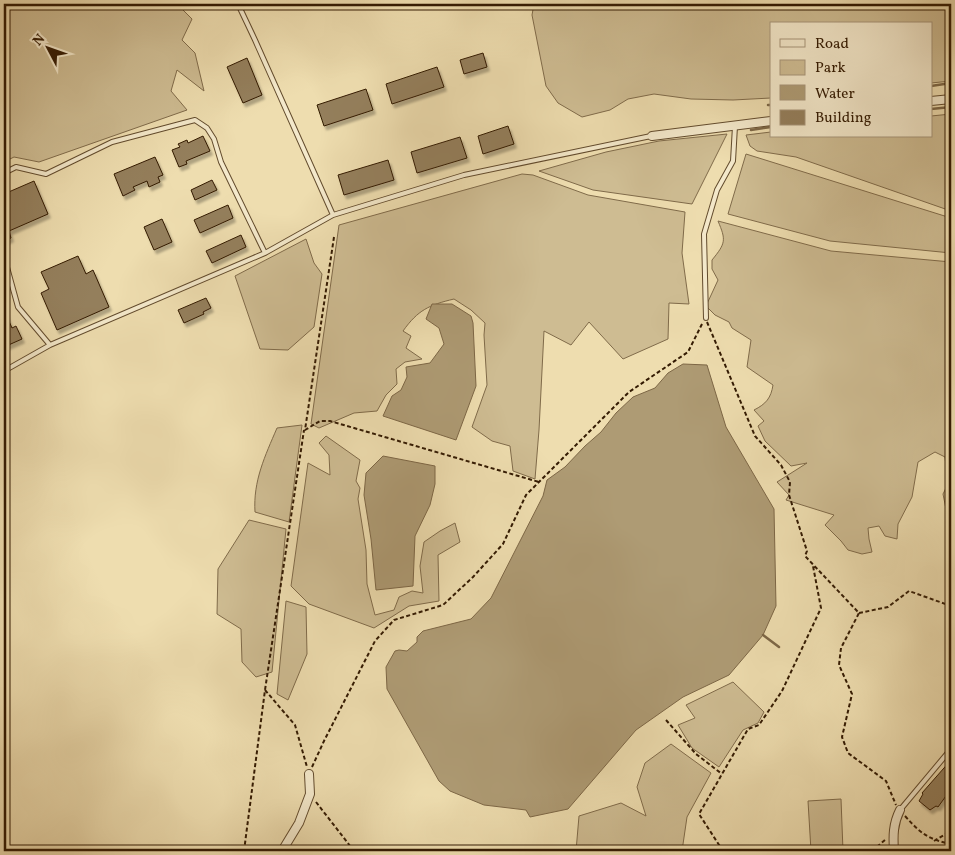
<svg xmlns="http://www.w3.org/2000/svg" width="955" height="855" font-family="Vollkorn,serif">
<defs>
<filter id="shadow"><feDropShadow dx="2.5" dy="4" stdDeviation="1" flood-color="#0004"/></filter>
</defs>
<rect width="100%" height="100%" fill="#eeddaf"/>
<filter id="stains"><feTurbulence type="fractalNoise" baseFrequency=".004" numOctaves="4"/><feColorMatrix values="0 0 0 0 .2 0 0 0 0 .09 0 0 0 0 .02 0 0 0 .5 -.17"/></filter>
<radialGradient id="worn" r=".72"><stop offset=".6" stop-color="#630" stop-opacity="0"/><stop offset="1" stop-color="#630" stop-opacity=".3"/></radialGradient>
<!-- green -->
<path fill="#cebc92" stroke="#806b4a" d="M4 4H177L192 19 182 40 195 53 204 91 177 70 171 91 187 110 39 162 14 157 4 162Z
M534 4H951V81L931 83V24H771V98L733 100 691 99 654 94 628 99 610 110 582 117 558 103 546 86 532 15Z
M951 114V211L796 157 757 151 750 146 746 135 771 132V136H931V116Z
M727 134 692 204 593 190 539 171 606 152 659 141Z
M746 154 951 218V253L830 241 728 214Z
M522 174 533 175 588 195 685 212 682 253 689 304 669 303 668 339 623 359 589 322 571 345 544 331 539 430 535 479 513 471 510 446 492 441 472 427 487 385 484 335 485 323 471 310 454 299C429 305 418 310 403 331L411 336 406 348 422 359 405 362 396 369 397 384 386 395 377 411 354 413 319 428 311 424 339 225Z
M718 221 831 251 951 262V511L946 509 943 494 948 484 945 457 935 452 918 462 912 497 898 524 897 539 885 536 879 526 868 528 869 539 872 552 862 554 848 550 841 541 825 525 834 515 786 500 789 495 777 482 807 463 791 466 765 441 758 426 764 421 754 410C766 404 771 398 773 385L747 367 751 340 732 328 729 322 715 315 706 306 718 280 712 269V260C726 243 726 240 718 221Z
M306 239 314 263 322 274 314 327 288 350 260 349 235 276Z
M302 425 289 522 255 512C253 481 265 456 277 428Z
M326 436 360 460 356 481 360 488 358 499 366 550 367 584 375 615 394 610 399 597 412 591 423 593 420 566 424 542 440 531 455 523 460 542 438 555 439 601 409 606 374 628 309 604 291 586 308 463 330 475 329 455 319 443Z
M249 520 286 529 272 672 256 677 242 662 241 629 217 614 218 569Z
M286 601 306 607 307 654 288 700 277 694Z
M733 682 764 712 758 723 743 730 719 767 692 748 678 725 695 718 686 705Z
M671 744 711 773 687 817 682 851H576L579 816 621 803 646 816 637 787 645 763Z
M841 799 843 851H811L808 801Z"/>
<!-- water -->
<path fill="#ae9b74" stroke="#7d6746" d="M432 304H452L471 316 473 323 476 386 456 440 383 416 392 396 401 390 407 377 406 367 430 363 444 344 439 328 426 319Z
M683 364 707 365 726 427 774 509 776 606 763 635 729 675 683 697 636 730 568 809 530 817 526 810 484 805 450 791 439 781 387 689 386 667 395 651 399 650 407 651 417 642V637L423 631 471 619 491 598 543 496 547 480 565 467 585 446 601 432 616 413 633 397 655 388 668 373Z
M383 456 435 466V484L430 505 415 536 413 586 376 590 371 539 364 495 366 473Z"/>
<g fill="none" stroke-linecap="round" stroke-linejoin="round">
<!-- stream -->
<path stroke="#7d6746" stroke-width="2.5" d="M931 86 951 83
M768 105H771
M931 109 951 107
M751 130 771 127
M763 635 779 647
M755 850 756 851"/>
</g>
<!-- building -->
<path fill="#947f5c" stroke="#331a02" filter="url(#shadow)" d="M483 53 487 67 464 74 460 60Z
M247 58 262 95 243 103 227 67Z
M437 67 444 87 392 104 386 84Z
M366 89 373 110 324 126 317 105Z
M508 126 514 144 483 154 478 136Z
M203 136 210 151 186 161 187 164 179 167 172 150 180 147 178 144 187 140 188 143Z
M460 137 467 158 417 173 411 152Z
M155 157 163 175 158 177 160 182 149 187 147 181 133 187 135 190 123 196 114 174Z
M388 160 394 180 344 195 338 175Z
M212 180 217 190 195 200 191 190Z
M34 181 48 214 9 231 11 238 4 241V194Z
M228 205 233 218 200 233 194 220Z
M162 219 172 242 154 250 144 227Z
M241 235 246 247 212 263 206 251Z
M78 256 86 274 93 270 109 307 57 330 41 293 49 289 41 272Z
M206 298 211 308 203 312 204 314 184 323 178 310Z
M4 310 12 328 16 326 22 339 4 347Z
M951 760V789L938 807 936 806 930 810 919 801 923 794 922 793Z"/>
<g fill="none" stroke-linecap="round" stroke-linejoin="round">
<defs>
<path id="lane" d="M238 4 255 40 333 215
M4 173 16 167 46 174 112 142 195 120 207 128 214 139 221 162 265 253
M5 260 18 307 50 345
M706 318 704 234 717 190 733 161 735 126
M4 371 50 345 265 253 333 215 464 175 651 136
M900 810 951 749"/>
<path id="street" d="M931 101 951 99
M652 136 771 121
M282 851 299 823 310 794 309 774
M894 851C893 836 893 824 900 810"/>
</defs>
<!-- lane casing -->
<use href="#lane" stroke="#624b2d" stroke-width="6"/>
<!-- street casing -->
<use href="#street" stroke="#624b2d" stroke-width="10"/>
<!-- path -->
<path stroke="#331a02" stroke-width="2" stroke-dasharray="4 2.5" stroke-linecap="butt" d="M334 237 305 430 320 421H330L539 482
M707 322 755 436 781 465 790 482 789 495 807 551 805 556 859 613 841 648 839 665 852 694 842 737 848 753 886 781 896 805
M859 613 888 607 909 591 951 606
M265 690 295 725 307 767
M666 720 696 754 722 774
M312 767 324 741 375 641 394 620 443 605 473 577 503 544 526 495 629 392 688 352 703 322
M316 802 354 851
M905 816C921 834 928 839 951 844
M934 841 951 831
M244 851 265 690 304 430
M723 851 699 814 748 729 759 725 782 691 821 608 813 566
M872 851 885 840"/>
<!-- lane -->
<use href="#lane" stroke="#f4e9cb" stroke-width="4"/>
<!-- street -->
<use href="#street" stroke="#f4e9cb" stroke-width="8"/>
</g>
<!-- margin -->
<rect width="955" height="855" fill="none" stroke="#eeddaf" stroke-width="20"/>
<rect x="5" y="5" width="945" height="845" fill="none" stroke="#331a02" stroke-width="2.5"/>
<rect x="10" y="10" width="935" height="835" fill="none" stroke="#331a02"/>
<!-- legend -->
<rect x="770" y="22" width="162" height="115" fill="#f4e9cb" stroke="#a7967b"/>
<rect x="780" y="39" width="25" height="8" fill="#f4e9cb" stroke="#a7967b"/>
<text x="815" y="48" font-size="15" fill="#331a02">Road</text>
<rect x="780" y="60" width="25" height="15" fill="#cebc92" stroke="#a7967b"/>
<text x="815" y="72" font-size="15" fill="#331a02">Park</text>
<rect x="780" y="85" width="25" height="15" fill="#ae9b74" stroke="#a7967b"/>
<text x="815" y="98" font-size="15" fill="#331a02">Water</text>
<rect x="780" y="110" width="25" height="15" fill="#947f5c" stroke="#a7967b"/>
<text x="815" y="122" font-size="15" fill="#331a02">Building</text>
<!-- north arrow -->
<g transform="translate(48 48) rotate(311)" stroke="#f4e9cb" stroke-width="4" paint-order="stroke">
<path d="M0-4L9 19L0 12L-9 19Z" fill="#331a02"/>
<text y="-8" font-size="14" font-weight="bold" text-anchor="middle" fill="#331a02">N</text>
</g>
<rect width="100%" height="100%" filter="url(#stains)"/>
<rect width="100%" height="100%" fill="url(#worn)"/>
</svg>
